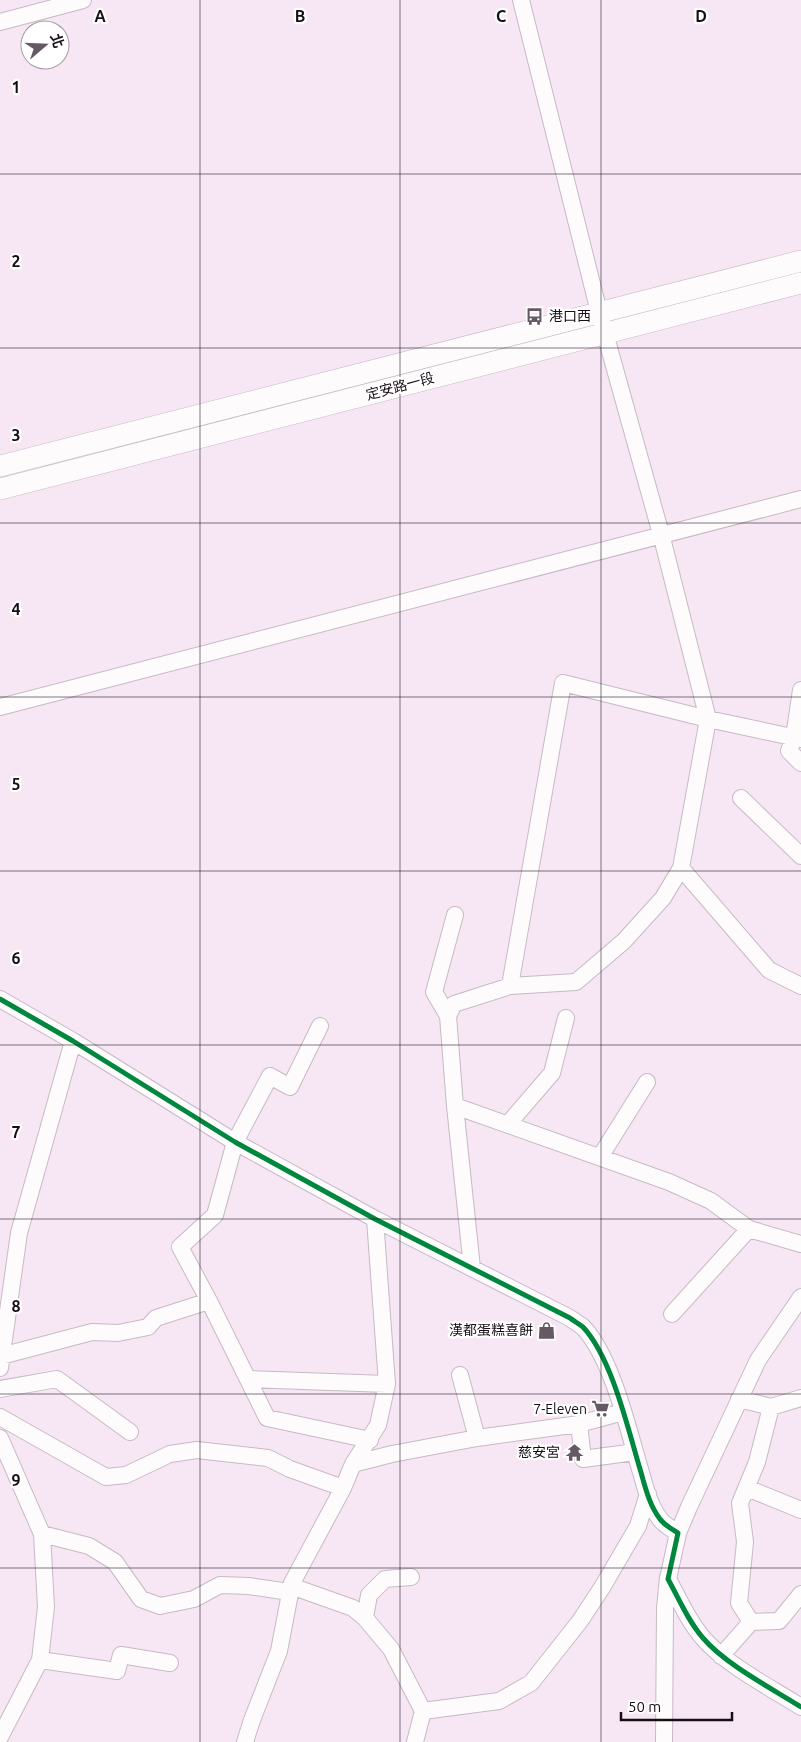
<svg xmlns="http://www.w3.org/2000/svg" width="801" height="1742" font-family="Ubuntu,'Noto Sans TC',sans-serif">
<rect width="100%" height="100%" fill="#f7e7f4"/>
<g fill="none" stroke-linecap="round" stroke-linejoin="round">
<defs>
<path id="minor" d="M0 22 83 0
M801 690 794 737 789 751 801 763
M0 707 801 499
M741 798 801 856
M681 868 769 970 801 986
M510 986 563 683 708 719 801 739
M0 999 73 1041 235 1142 375 1219 570 1318C574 1321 579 1324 583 1327 612 1358 628 1429 640 1469 645 1486 649 1505 660 1519 664 1525 672 1529 678 1533L668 1579C679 1599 688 1621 703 1638 725 1664 771 1688 801 1707
M448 1016 434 992 455 915
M320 1026 290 1087 270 1076 235 1142 215 1215 180 1247 209 1301 267 1418 370 1440
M455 1106 669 1182 711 1201 749 1229 801 1244
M508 1124 552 1073 566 1018
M600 1157 647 1082
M472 1268 455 1106 448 1016 454 1004 510 986 576 982 624 941 663 898 681 868 708 719 661 534 599 312 521 0
M672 1314 749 1229
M1 1356 92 1332 118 1333 148 1327 156 1318 209 1301
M0 1368 19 1233 73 1041
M460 1375 477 1438
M248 1379 387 1384
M0 1389 57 1379 130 1432
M739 1399 771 1407 801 1398
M0 1417 106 1477 126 1475 170 1454 197 1450 268 1458 290 1469 343 1488
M579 1424 583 1459 635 1452
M0 1438 42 1534 46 1607 40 1660 0 1737
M353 1464 392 1454 477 1438 579 1424 623 1412
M747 1488 801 1510
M42 1534 89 1546 115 1562 141 1599 160 1606 194 1599 220 1585 249 1586 289 1592
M676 1543 678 1533 689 1507 758 1360 801 1297
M411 1577 385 1579 369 1595 365 1618 391 1649 423 1711 415 1742
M291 1586 353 1608 365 1618
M751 1622 739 1603 745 1542 740 1503 757 1462 771 1407
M721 1656 751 1622 779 1621 801 1594
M40 1660 117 1671 121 1655 170 1663
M423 1711 499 1701 531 1683 580 1621 603 1586 638 1526 648 1494
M245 1742 252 1720 279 1651 292 1583 343 1488 353 1464 378 1425 387 1384 375 1219
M664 1742 665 1608 668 1577"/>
<path id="major" d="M0 466 801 261
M0 489 801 283"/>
</defs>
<!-- minor casing -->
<use href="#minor" stroke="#c6bac4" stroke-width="18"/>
<!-- major casing -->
<use href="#major" stroke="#c6bac4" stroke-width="22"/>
<!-- minor -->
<use href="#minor" stroke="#fefbfd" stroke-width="16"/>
<!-- major -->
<use href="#major" stroke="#fefbfd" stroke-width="21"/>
<defs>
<path id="cycleway" d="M0 999 73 1041 235 1142 375 1219 570 1318C574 1321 579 1324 583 1327 612 1358 628 1429 640 1469 645 1486 649 1505 660 1519 664 1525 672 1529 678 1533L668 1579C679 1599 688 1621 703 1638 725 1664 771 1688 801 1707"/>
</defs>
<!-- cycleway casing -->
<use href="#cycleway" stroke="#fff" stroke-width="8"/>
<!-- cycleway -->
<use href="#cycleway" stroke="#00873e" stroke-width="5"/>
</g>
<!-- grid -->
<path fill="none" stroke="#160d15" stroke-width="1" stroke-opacity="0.55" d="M200 0V1742M400 0V1742M601 0V1742M0 174H801M0 348H801M0 523H801M0 697H801M0 871H801M0 1045H801M0 1219H801M0 1394H801M0 1568H801"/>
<!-- icons -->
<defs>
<symbol id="bus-bare" viewBox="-9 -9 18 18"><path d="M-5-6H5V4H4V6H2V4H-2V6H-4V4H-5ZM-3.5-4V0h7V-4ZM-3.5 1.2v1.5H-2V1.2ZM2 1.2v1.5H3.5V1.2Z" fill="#655963" stroke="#fff" stroke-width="2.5" paint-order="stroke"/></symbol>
<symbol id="shop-bare" viewBox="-9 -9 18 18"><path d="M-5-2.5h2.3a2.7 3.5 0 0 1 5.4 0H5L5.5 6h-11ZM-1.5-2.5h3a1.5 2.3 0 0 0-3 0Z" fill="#655963" stroke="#fff" stroke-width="2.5" paint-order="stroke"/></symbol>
<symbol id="supermarket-bare" viewBox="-9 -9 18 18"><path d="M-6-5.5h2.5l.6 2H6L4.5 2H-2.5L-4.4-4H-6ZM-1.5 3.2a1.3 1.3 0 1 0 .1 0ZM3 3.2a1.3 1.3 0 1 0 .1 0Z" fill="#655963" stroke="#fff" stroke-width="2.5" paint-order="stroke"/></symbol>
<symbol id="temple-bare" viewBox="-9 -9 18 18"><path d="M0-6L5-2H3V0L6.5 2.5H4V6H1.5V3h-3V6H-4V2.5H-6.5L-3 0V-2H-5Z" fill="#655963" stroke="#fff" stroke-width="2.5" paint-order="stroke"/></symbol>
</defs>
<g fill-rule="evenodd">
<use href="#bus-bare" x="522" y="304" width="25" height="25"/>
<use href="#shop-bare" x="534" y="1318" width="25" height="25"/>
<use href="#supermarket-bare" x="588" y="1396" width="25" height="25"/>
<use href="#temple-bare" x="562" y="1440" width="25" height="25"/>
</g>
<g text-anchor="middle" stroke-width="4.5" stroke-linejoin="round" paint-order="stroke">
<!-- poi labels -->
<g font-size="14" fill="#160d15" stroke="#fff" text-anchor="end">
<text x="549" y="321" text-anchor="start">港口西</text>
<text x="533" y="1335">漢都蛋糕喜餅</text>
<text x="587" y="1414">7-Eleven</text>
<text x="560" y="1457">慈安宮</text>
</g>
<!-- street labels -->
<g font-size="14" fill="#160d15" stroke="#fff">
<text transform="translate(400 386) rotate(-15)" y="5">定安路一段</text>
</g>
</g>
<g font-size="16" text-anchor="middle" font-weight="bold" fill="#160d15" stroke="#fff" stroke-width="4.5" stroke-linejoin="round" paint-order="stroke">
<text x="100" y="22">A</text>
<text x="300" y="22">B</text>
<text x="501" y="22">C</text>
<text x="701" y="22">D</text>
<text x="16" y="93">1</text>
<text x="16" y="267">2</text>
<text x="16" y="441">3</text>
<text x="16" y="615">4</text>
<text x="16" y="790">5</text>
<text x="16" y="964">6</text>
<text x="16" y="1138">7</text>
<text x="16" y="1312">8</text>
<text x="16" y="1486">9</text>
</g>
<!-- north arrow -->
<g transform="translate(45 45) rotate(71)"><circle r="24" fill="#ffffff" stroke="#a29ea1"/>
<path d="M0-4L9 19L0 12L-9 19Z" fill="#655963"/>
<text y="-8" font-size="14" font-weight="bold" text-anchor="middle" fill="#160d15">北</text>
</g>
<!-- scale -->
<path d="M621 1712v8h111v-8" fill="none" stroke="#160d15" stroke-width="2.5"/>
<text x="628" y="1712" font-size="15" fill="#160d15" stroke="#ffffff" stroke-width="4" paint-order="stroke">50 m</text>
</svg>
